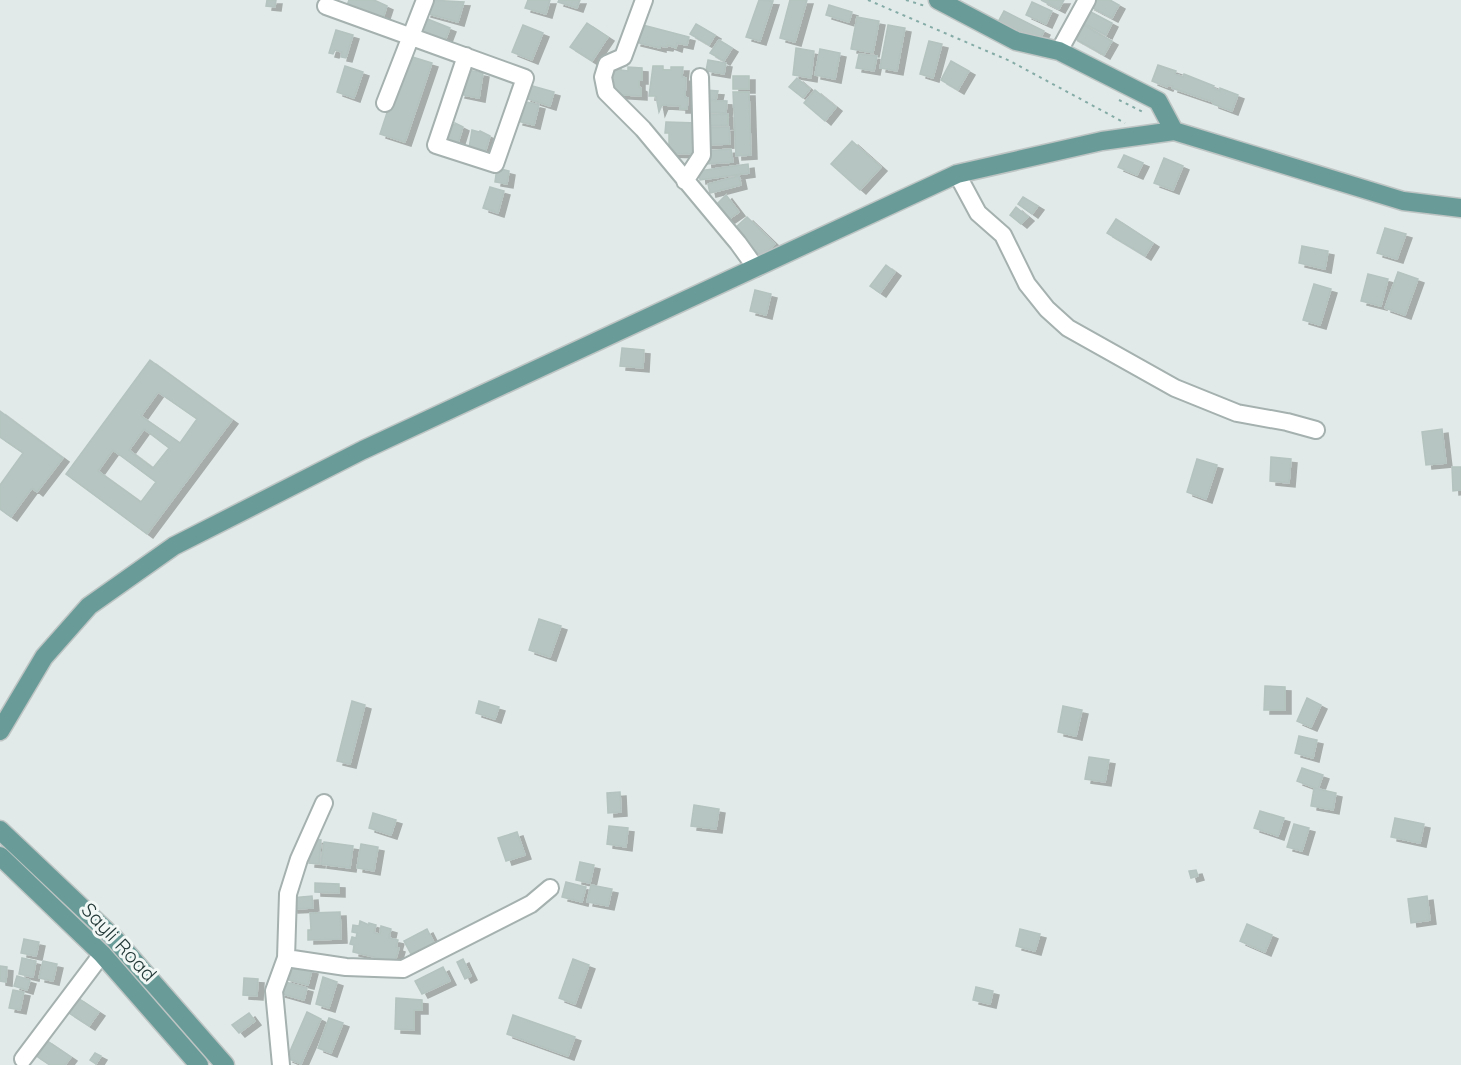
<svg xmlns="http://www.w3.org/2000/svg" width="1461" height="1065" font-family="Quicksand,sans-serif">
<defs>
<filter id="shadow"><feDropShadow dx="6" dy="4" stdDeviation="0" flood-color="#0004"/></filter>
</defs>
<rect width="100%" height="100%" fill="#e1eae8"/>
<!-- building -->
<path fill="#b6c5c1" stroke="#b4c3bf" stroke-width="1.5" fill-rule="evenodd" filter="url(#shadow)" d="M267 0H276L275 7 266 6Z
M349 0H374L387 6 382 21 346 8Z
M429 0 464 2 458 22 425 13Z
M528 0H550L546 14 525 8Z
M559 0H580L577 8 558 2Z
M759 0 773 1 760 41 746 37Z
M790 0H807L795 42 780 38Z
M1041 0H1064L1059 9Z
M1092 0H1110L1119 5 1112 18 1089 6Z
M1032 2 1052 11 1046 24 1026 15Z
M829 5 852 12 849 22 826 15Z
M1087 10 1112 23 1106 35 1081 22Z
M1004 11 1044 31 1037 45 997 24Z
M420 16 450 28 443 46 413 34Z
M857 17 879 21 873 53 851 49Z
M587 23 608 37 592 61 570 47Z
M1080 23 1112 41 1104 55 1072 37Z
M639 24 689 37 687 45 677 43 676 48 668 45 667 47 660 46V48L635 42Z
M696 24 715 35 709 45 690 34Z
M523 25 543 33 532 60 512 52Z
M888 25 905 28 897 71 880 68Z
M336 30 353 35 346 58 341 57 342 52 335 50 333 54 329 53Z
M719 40 732 48 724 61 710 53Z
M929 41 942 44 933 78 920 74Z
M796 48 814 51 811 78 793 75Z
M820 49 840 53 835 79 815 75Z
M859 54 877 56 874 71 856 68Z
M406 55 432 63 405 142 380 134Z
M708 60 726 63 724 74 706 71Z
M951 61 969 71 958 90 941 80Z
M1158 65 1176 71 1175 74 1183 77 1184 74 1214 86 1213 88 1220 91V88L1238 95 1232 111 1213 104V102L1172 88 1173 86 1168 85 1167 87 1152 81Z
M345 66 363 72 354 98 337 92Z
M653 66H663V70H671V67H683L682 77 686 78 685 97 688 98 687 109H680V106L662 105 659 112 656 96H649Z
M611 67H621V70L628 71V67L642 68V80H639V87L641 88V96L610 94 612 76H611Z
M468 70 483 73 479 98 459 94Z
M733 76H749V89H733Z
M797 78 810 89 803 98 789 87Z
M529 85 554 92 550 106 525 98Z
M705 90 718 91 716 100 704 99Z
M815 90 836 107 825 121 804 103Z
M733 92H749L751 155 736 156Z
M705 100 727 101 726 113 705 112Z
M522 101 539 105 534 125 517 121Z
M728 114V125L705 126 704 115Z
M666 122 698 123 697 135H693L692 143 697 144 696 154 664 153 669 149V133H665Z
M448 123 455 125V123L463 127 458 143 449 142V140L444 139Z
M729 127 730 144 704 145 703 128Z
M472 130 479 132 480 131 490 136 485 153 469 148Z
M852 141 881 167 860 190 831 164Z
M731 149 733 162 706 164 705 151Z
M1124 155 1143 163 1137 175 1118 167Z
M1164 158 1183 166 1173 190 1154 183Z
M748 164 749 173 700 180 699 171Z
M497 168 509 171 507 184 495 182Z
M739 176 741 185 710 193 708 184Z
M490 187 504 191 498 213 483 208Z
M726 195 739 212 729 219 716 205Z
M1023 197 1038 206 1032 214 1018 204Z
M1016 207 1028 217 1021 224 1010 215Z
M747 217 775 244 762 257 734 229Z
M1116 219 1153 243 1145 256 1107 233Z
M1385 228 1406 234 1397 259 1377 253Z
M1302 246 1328 251 1325 269 1299 263Z
M886 265 895 272 880 293 870 286Z
M1398 272 1418 279 1405 315 1385 308Z
M1368 274 1388 279 1381 306 1361 301Z
M1314 284 1331 289 1320 325 1303 320Z
M755 290 771 294 766 315 750 311Z
M622 348 644 350 643 368 620 366Z
M150 360 232 420 147 534 66 474ZM158 392 197 419 180 443 141 416ZM144 429 169 448 153 468 129 450ZM113 450 156 482 141 502 98 471Z
M0 411 63 458 37 492 32 488 11 517 0 509V485L23 453 0 437Z
M1442 429 1446 463 1426 465 1422 432Z
M1271 457 1291 459 1289 483 1270 481Z
M1197 459 1217 465 1206 499 1187 492Z
M1452 467H1461V490L1453 491Z
M539 619 561 626 550 657 529 650Z
M1265 686 1285 687V710H1264Z
M1307 698 1321 705 1311 727 1297 721Z
M352 701 365 705 350 764 337 761Z
M479 701 499 707 495 719 476 713Z
M1063 706 1082 710 1076 736 1058 732Z
M1299 736 1317 740 1313 758 1295 753Z
M1089 757 1109 760 1105 782 1085 779Z
M1302 768 1323 775 1318 789 1297 781Z
M1314 788 1336 793 1333 810 1311 806Z
M620 792 621 812 608 813 607 793Z
M694 805 719 809 716 829 691 826Z
M1260 811 1284 818 1278 836 1254 828Z
M373 813 396 820 391 835 369 828Z
M1395 818 1424 824 1420 843 1391 837Z
M1294 824 1309 828 1302 851 1287 847Z
M609 826 628 828 626 847 607 844Z
M517 832 525 855 506 861 498 838Z
M311 839 321 840 319 864 309 863Z
M324 842 353 846 350 868 321 864Z
M361 844 378 847 374 871 357 868Z
M580 862 594 865 590 883 576 880Z
M1196 870 1198 876 1191 878 1189 871Z
M566 882 586 887 582 902 562 897Z
M315 883 339 884V893L315 892Z
M591 885 612 889 608 906 587 902Z
M312 896 313 908 292 909 291 898Z
M1427 896 1430 920 1411 923 1408 899Z
M340 912 341 939 308 940V930H311L310 913Z
M360 921 369 925V923L376 925 374 933 380 934 381 926 391 929 389 938 398 940 396 947 399 948 395 962 353 952 354 945 350 944 352 937 356 938 357 933 352 932 353 925 359 926Z
M1247 924 1272 935 1265 952 1240 941Z
M427 929 434 943 411 954 404 941Z
M1020 929 1040 934 1035 951 1016 946Z
M24 939 39 942 36 956 21 953Z
M22 958 36 961 33 977 19 974Z
M463 959 471 976 465 979 457 962Z
M573 959 589 965 575 1004 559 998Z
M43 961 57 964 53 981 39 978Z
M289 965 312 970 308 985 285 979Z
M0 966 7 967 6 982 0 981Z
M443 967 450 981 422 994 415 981Z
M17 976 30 980 27 990 14 986Z
M323 977 337 982 329 1008 316 1004Z
M244 978 258 979 257 996 243 995Z
M282 981 307 988 304 1000 279 993Z
M976 987 993 991 990 1004 973 1000Z
M13 990 24 992 20 1010 9 1008Z
M78 998 99 1012 89 1026 69 1013Z
M396 998 422 1000V1010H414V1030L395 1029Z
M307 1012 321 1019 301 1064 287 1058Z
M249 1013 255 1021 239 1033 232 1025Z
M513 1015 575 1037 568 1056 507 1034Z
M329 1018 343 1023 331 1053 318 1048Z
M46 1040 71 1057 65 1065H50L35 1055Z
M95 1053 101 1056 96 1064 90 1060Z"/>
<g fill="none" stroke-linecap="round" stroke-linejoin="round">
<defs>
<path id="minor" d="M644 0 623 57 607 64 603 77 606 92 643 129 738 243 756 268
M326 6 525 78 495 164 436 145 466 56
M1059 51 1087 0
M385 103 425 0
M957 174 978 213 1003 235 1027 284 1047 309 1068 328 1175 388 1237 413 1287 422 1316 430
M685 181 702 155 700 77
M286 958 346 967 403 969 531 904 550 888
M23 1059 102 954
M281 1065 274 991 286 958 288 894 299 859 324 803"/>
<path id="major" d="M938 0 1016 41 1059 51 1158 101 1174 131
M0 731 44 657 89 606 174 546 363 450 957 174 1102 141 1174 131 1403 201 1461 208
M0 830 113 937 225 1065
M0 856 102 954 199 1065"/>
</defs>
<!-- minor casing -->
<use href="#minor" stroke="#a4b1af" stroke-width="20"/>
<!-- major casing -->
<use href="#major" stroke="#bdc4c3" stroke-width="21"/>
<!-- path -->
<path stroke="#84aba6" stroke-width="2" stroke-dasharray="3 4.5" stroke-linecap="butt" d="M868 0 1010 61 1125 123
M906 0 925 6
M1119 100 1143 112"/>
<!-- minor -->
<use href="#minor" stroke="#fff" stroke-width="16"/>
<!-- major -->
<use href="#major" stroke="#699c98" stroke-width="18"/>
</g>
<g text-anchor="middle" stroke-width="6" stroke-linejoin="round" paint-order="stroke">
<!-- street labels -->
<g font-size="20" fill="#233937" stroke="#f1f7f5">
<text transform="translate(119 942) rotate(47)" y="7">Sayli Road</text>
</g>
</g>
</svg>
